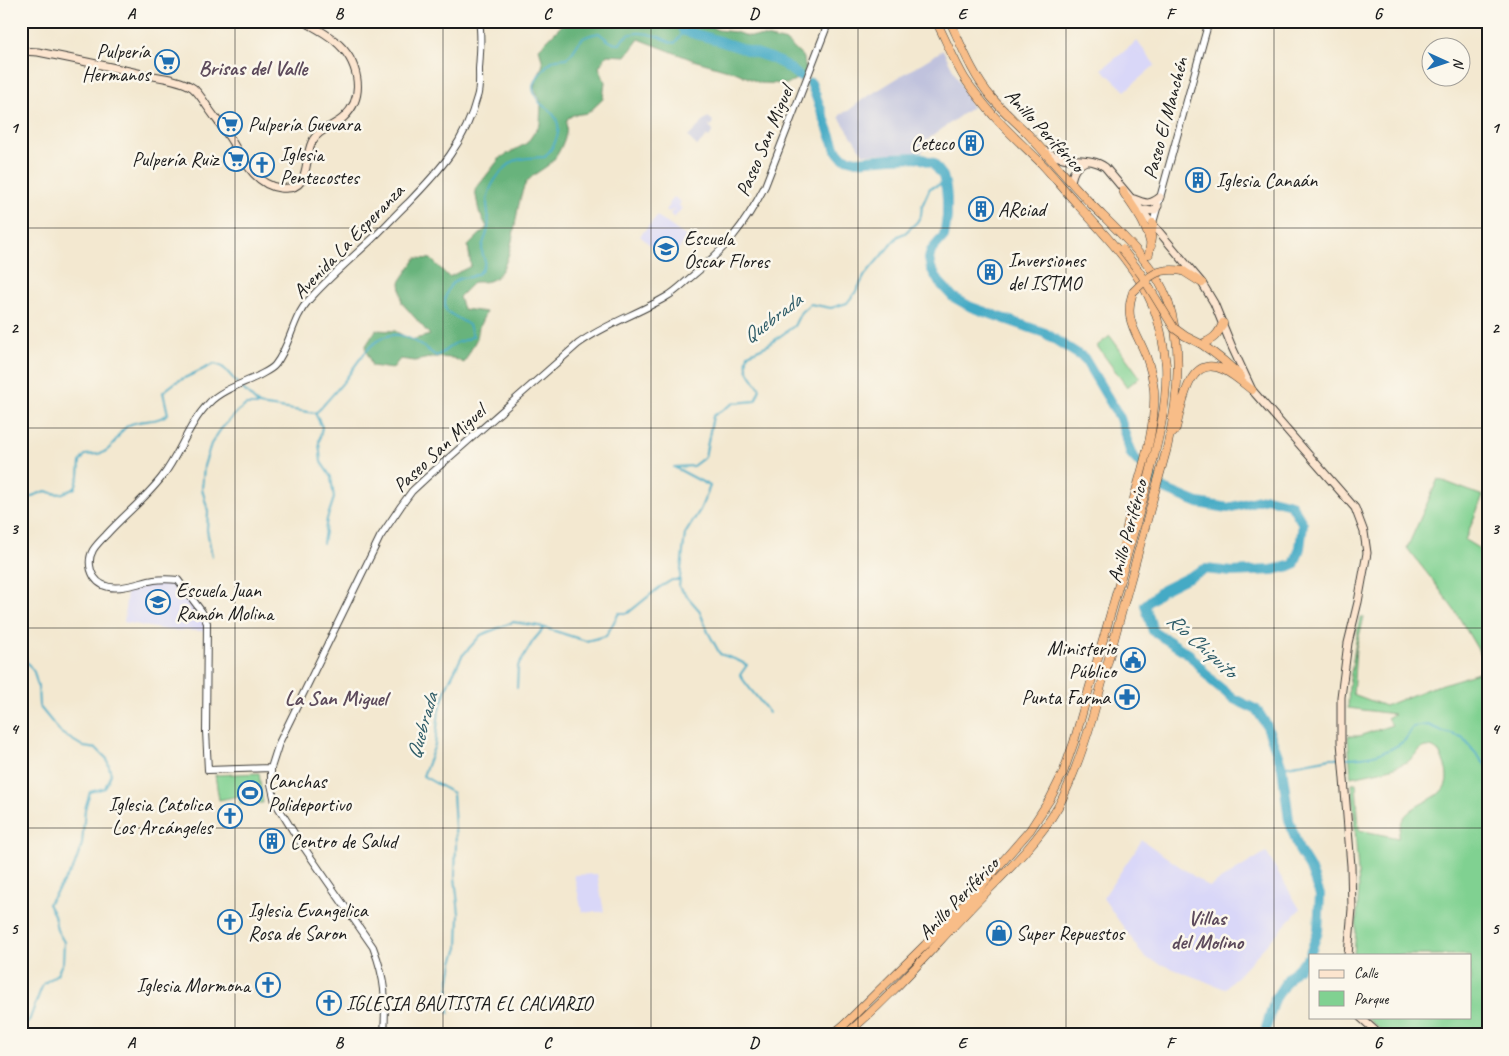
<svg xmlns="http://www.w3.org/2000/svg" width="1509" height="1056" font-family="Caveat,sans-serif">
<rect width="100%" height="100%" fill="#fbf7ec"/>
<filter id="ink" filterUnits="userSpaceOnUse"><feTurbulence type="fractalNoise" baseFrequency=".02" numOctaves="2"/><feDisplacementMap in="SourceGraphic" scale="10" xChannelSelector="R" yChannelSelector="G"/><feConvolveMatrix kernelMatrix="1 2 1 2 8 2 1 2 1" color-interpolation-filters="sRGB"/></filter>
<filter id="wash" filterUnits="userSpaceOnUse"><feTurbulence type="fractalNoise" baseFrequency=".0096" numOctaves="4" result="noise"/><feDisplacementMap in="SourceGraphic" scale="20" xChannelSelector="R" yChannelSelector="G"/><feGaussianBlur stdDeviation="1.12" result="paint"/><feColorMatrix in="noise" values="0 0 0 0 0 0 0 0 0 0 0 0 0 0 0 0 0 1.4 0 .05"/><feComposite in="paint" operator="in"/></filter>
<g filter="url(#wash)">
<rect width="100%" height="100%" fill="#f3e8d0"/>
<!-- built -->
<path fill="#d9d7f8" d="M1137 41 1155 65 1125 91 1102 69Z
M674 197 681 202 679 206 682 208 674 218 670 214 673 210 675 211 676 210 673 209 669 212 666 210 670 205 669 204Z
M657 216 688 238 668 261 640 236Z
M161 583H171L178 586 201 616 206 631 166 630 124 622 127 589Z
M1142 840 1209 887 1266 852 1300 909 1225 989 1145 958 1103 898Z
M597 874 604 912H582L574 875Z"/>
<!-- industrial -->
<path fill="#c0c2dd" d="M943 50 972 107 927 140 922 152 863 154 839 117 842 113 848 111 862 100Z
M708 117 713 121 711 126 708 124 713 131 709 137 704 134 707 137 697 146 688 137Z"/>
<!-- green -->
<path fill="#80d191" stroke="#4e7656" d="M1110 336 1140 377 1127 387 1097 346Z
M1438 479 1483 496 1465 540 1478 548 1488 561V667L1457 614 1434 582 1407 548Z
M1360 617H1364L1356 648 1353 694 1385 706 1430 688 1488 670V1035H1386L1366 1017H1470V955H1354L1359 888 1352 783H1356L1359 830 1398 838C1399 832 1400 824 1403 819 1418 795 1463 802 1441 756 1438 750 1433 746 1425 747 1418 749 1414 758 1407 762 1390 770 1370 773 1351 777L1348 736H1359L1392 725 1387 718 1394 714 1348 708 1349 685Z
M259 773 263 803H240L239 796 219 800 215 775Z"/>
<!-- forest -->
<path fill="#68b37b" stroke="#42684c" d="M566 21H697L718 30 735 32 747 36 766 37 787 42 804 58 806 74 787 84 760 83 735 72 693 60 639 39 626 56 607 55 599 67 605 82 603 99 588 113 573 115 567 119C566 124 567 130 566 134 563 145 556 160 547 166 540 171 531 176 526 183 513 204 516 274 489 281 485 282 479 282 474 282L459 297 463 309 486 312 479 327 477 338 464 363 453 358 434 357 415 361 400 359 392 369 372 366 365 347 376 330 395 331 411 340 430 335 402 303 400 282 416 258 431 259 449 277 471 266 468 246 487 227 479 212 475 190 500 158 527 143 540 124 541 102 534 87 543 64 539 48Z"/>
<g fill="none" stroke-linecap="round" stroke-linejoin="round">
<!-- stream -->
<path stroke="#45aac5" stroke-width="2" d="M241 387 259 405 315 413 319 410C328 400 337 390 345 380 357 364 374 331 399 335 413 338 425 348 436 356 445 353 447 348 454 344 461 340 465 342 473 336L469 325 446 311C443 298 447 283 461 278 465 277 470 278 473 276 480 274 484 268 485 261 478 245 485 243 488 229 490 219 487 211 487 202 488 186 501 169 514 161 522 157 535 158 545 157 557 143 566 125 549 110 546 107 540 105 538 100 529 86 533 82 543 70 547 66 549 62 554 60 558 58 562 59 566 58 574 54 575 46 581 40 585 36 593 34 599 33 605 38 612 45 620 44 625 30 644 32 656 36 665 38 665 42 675 43L684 31
M315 413 322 427 319 442 321 462 331 477 334 498 327 519 323 543
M21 508 32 496 46 491C59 496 63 494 75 488L79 476 80 462 85 455C90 454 99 455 104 452 116 447 118 429 131 424 144 419 156 423 168 414L163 392 176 382 214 364C225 365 230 376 237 383
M212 556 207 530 208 511 202 489 204 466 211 444 221 429 238 411 246 405H259
M21 624 24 628 23 644 26 661 34 672 38 687 39 706 61 733 84 747 97 749 107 759 111 774 105 788 90 792 85 809 82 844 74 867 48 904 54 915 57 930 64 942 63 962 57 974 43 984 29 1021 21 1029
M517 688 518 666 533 641 544 628
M769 713C760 700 749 689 740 675L747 665 737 660 720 654 708 632 699 610 679 587 685 534 700 510 710 486 674 467 693 466 705 457 713 416 734 403 755 401 760 389C752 376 743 371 748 354L768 345 794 326 801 312 810 304 831 308 847 303 857 290 865 275 898 236 905 233 917 222 921 215 922 206 930 188 944 183
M1345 758C1366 758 1387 754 1404 741 1408 737 1410 731 1413 727L1428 725 1444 732 1462 737 1488 768
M1282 767 1331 758H1341
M449 1013 448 992 453 962 458 948 459 914 455 877 456 844 453 793 423 776 435 745 439 711 447 686 462 656 481 635 513 622 539 626 586 641 606 636 619 613H628L660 587 672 580H679"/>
<!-- river -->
<path stroke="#45aac5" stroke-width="10" d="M679 21 684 31 710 38 771 58 785 65 799 76
M811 83 836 150 842 157 856 161 891 158 917 157 933 163 943 176 946 188 947 199V217L944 236 931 251 929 259 931 268 939 282 953 297 971 307 1045 333 1084 358 1120 418 1131 454 1162 488 1198 503 1228 508 1267 498 1291 504 1303 524 1300 548 1294 565 1272 570 1232 572 1205 569 1163 590 1145 605 1153 631 1189 654 1212 681 1234 699 1257 710 1267 726 1282 767 1289 820 1299 850 1310 868 1320 895 1318 931 1309 957 1289 977 1275 999 1266 1028 1267 1035"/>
</g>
</g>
<g filter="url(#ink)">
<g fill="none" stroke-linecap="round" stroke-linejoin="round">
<defs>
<path id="tertiary" d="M1153 223 1209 21
M271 768 208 770 206 731 207 623 202 612 178 580C169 579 162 579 154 580 136 583 107 597 94 577 89 568 88 559 93 550 96 545 101 540 106 535 124 515 145 499 162 477 180 454 188 424 209 403 221 390 242 384 258 376 263 373 271 370 275 365 290 347 292 319 308 301 327 279 350 260 371 240 384 228 395 215 408 203 440 170 465 143 477 97 480 89 479 78 479 69 480 53 482 37 479 21
M384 1035C386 1000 386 980 373 947L296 836 275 802 271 784V768L279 743 380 537 401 506 412 491 426 478 578 344C605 324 638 314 666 297 675 292 683 284 690 278 725 249 744 227 765 186L829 21"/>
<path id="secondary" d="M21 51 38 52C73 59 107 66 142 74 156 77 181 79 193 88 200 94 204 102 209 109 216 119 224 129 231 140 243 159 255 185 280 188 312 192 303 161 312 142 317 130 335 126 344 117 367 95 358 60 335 41 326 33 314 27 303 21
M1045 151C1050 154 1056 157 1063 158 1077 161 1093 158 1105 167L1202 283 1214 303 1232 347 1252 390 1355 508 1364 532 1367 553 1358 602 1348 643 1341 697V742L1351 866 1352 909 1348 955
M1071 182C1073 171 1076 166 1086 161
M1134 199C1146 204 1150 205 1160 197
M1142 210 1154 211 1158 206
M1360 1017 1380 1035"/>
<path id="trunk" d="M1123 190 1124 193C1136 212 1147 224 1151 246
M1149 254 1153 223
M1183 271 1202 283
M1201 344C1216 354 1229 364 1241 377
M1201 344C1213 340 1218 335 1223 323
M1173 433 1176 428C1182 406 1188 352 1224 370 1234 375 1243 383 1252 390
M1123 555C1127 499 1157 447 1154 390 1153 379 1150 367 1146 356 1137 332 1123 320 1133 292
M832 1035 845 1024 925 945 982 885 1030 830 1050 799 1063 773 1074 742 1144 496C1155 453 1168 410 1166 365 1164 346 1160 324 1153 306 1137 268 1106 236 1079 206 1066 192 1054 177 1041 163 1025 147 1008 132 993 115 983 103 973 91 965 79 954 61 946 40 936 21
M845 1035C889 999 927 954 966 913 997 880 1035 847 1058 807 1073 779 1083 749 1092 719L1167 448C1178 401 1184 348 1168 301 1155 264 1120 233 1093 206 1070 182 1049 157 1027 133 1015 121 1002 110 992 98 973 76 962 47 950 21"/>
</defs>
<!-- tertiary casing -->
<use href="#tertiary" stroke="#3c3b37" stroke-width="8"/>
<!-- secondary casing -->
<use href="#secondary" stroke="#3c3b37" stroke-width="9"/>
<!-- trunk casing -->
<use href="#trunk" stroke="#3c3b37" stroke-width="9"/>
<!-- tertiary -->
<use href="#tertiary" stroke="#fff" stroke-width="6"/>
<!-- secondary -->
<use href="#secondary" stroke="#fce5cf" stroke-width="7"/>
<!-- trunk -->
<use href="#trunk" stroke="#f8bd88" stroke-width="8"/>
<defs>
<path id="trunk-bridge" d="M1122 249 1141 274 1174 328 1185 336 1201 344
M1133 292C1150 275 1158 267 1183 271"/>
</defs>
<!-- trunk-bridge casing -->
<use href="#trunk-bridge" stroke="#3c3b37" stroke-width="9" stroke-linecap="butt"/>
<!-- trunk-bridge -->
<use href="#trunk-bridge" stroke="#f8bd88" stroke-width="8"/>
</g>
</g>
<!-- grid -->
<path fill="none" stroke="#1c1c1c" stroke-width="1" stroke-opacity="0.55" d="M235 21V1035M443 21V1035M651 21V1035M858 21V1035M1066 21V1035M1274 21V1035M21 228H1488M21 428H1488M21 628H1488M21 828H1488"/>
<!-- icons -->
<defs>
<symbol id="supermarket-ring" viewBox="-11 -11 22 22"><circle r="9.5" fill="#fbf7ec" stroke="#1f6fb2" stroke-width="1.5"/><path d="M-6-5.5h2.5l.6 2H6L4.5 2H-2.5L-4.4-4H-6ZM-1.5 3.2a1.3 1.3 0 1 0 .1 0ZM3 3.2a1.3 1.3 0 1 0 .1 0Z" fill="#1f6fb2"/></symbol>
<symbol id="building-ring" viewBox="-11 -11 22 22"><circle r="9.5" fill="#fbf7ec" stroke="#1f6fb2" stroke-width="1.5"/><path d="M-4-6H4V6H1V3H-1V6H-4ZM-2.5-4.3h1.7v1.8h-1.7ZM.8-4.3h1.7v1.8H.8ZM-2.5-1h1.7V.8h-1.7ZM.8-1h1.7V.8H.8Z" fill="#1f6fb2"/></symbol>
<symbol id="church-ring" viewBox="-11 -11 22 22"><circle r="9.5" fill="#fbf7ec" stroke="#1f6fb2" stroke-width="1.5"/><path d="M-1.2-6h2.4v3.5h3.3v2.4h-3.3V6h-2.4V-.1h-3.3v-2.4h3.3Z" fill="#1f6fb2"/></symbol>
<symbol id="school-ring" viewBox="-11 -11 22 22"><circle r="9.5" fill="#fbf7ec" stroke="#1f6fb2" stroke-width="1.5"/><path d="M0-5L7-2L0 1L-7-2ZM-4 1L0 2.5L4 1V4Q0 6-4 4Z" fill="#1f6fb2"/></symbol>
<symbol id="civic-ring" viewBox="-11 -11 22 22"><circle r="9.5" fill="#fbf7ec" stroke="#1f6fb2" stroke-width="1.5"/><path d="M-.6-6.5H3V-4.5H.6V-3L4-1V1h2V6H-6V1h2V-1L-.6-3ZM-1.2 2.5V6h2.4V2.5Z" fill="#1f6fb2"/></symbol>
<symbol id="pharmacy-ring" viewBox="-11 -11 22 22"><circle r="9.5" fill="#fbf7ec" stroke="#1f6fb2" stroke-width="1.5"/><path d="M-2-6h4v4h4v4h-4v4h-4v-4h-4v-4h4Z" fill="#1f6fb2"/></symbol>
<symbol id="stadium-ring" viewBox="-11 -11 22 22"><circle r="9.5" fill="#fbf7ec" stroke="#1f6fb2" stroke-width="1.5"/><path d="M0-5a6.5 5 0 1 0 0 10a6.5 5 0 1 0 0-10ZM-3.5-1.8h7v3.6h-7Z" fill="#1f6fb2"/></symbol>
<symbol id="shop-ring" viewBox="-11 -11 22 22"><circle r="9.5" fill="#fbf7ec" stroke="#1f6fb2" stroke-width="1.5"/><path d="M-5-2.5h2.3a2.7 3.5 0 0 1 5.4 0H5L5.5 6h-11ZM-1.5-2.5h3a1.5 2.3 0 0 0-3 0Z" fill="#1f6fb2"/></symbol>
</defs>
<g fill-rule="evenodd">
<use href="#supermarket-ring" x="153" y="48" width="28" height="28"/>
<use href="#supermarket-ring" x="216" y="110" width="28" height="28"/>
<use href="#building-ring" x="957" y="129" width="28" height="28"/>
<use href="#supermarket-ring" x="222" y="145" width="28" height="28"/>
<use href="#church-ring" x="248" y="151" width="28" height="28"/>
<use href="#building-ring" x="1184" y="166" width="28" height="28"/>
<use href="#building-ring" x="967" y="195" width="28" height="28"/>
<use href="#school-ring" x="652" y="235" width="28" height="28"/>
<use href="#building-ring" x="976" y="258" width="28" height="28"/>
<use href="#school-ring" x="144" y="588" width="28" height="28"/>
<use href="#civic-ring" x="1119" y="646" width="28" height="28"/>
<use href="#pharmacy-ring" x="1113" y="683" width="28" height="28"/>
<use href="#stadium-ring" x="236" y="779" width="28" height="28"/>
<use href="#church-ring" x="216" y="802" width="28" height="28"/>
<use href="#building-ring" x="258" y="827" width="28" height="28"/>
<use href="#church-ring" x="216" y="908" width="28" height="28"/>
<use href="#shop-ring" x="985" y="919" width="28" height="28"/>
<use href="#church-ring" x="254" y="971" width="28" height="28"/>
<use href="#church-ring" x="315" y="989" width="28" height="28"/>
</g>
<g text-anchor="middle" stroke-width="5" stroke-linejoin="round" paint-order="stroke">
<!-- poi labels -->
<g font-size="20" fill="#1c1c1c" stroke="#fbf7ec" text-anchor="start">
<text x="150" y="58" text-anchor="end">Pulpería<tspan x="150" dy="23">Hermanos</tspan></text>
<text x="248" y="131">Pulpería Guevara</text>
<text x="954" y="150" text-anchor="end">Ceteco</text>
<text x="280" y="161">Iglesia<tspan x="280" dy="23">Pentecostes</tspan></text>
<text x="218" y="166" text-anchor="end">Pulpería Ruiz</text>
<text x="1216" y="187">Iglesia Canaán</text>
<text x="998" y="216">ARciad</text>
<text x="684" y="245">Escuela<tspan x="684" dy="23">Óscar Flores</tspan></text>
<text x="1008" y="267">Inversiones<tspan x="1008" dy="23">del ISTMO</tspan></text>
<text x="176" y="597">Escuela Juan<tspan x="176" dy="23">Ramón Molina</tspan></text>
<text x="1116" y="655" text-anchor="end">Ministerio<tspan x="1116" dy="23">Público</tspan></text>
<text x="1110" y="704" text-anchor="end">Punta Farma</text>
<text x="268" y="788">Canchas<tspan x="268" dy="23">Polideportivo</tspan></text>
<text x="212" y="811" text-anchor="end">Iglesia Catolica<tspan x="212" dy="23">Los Arcángeles</tspan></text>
<text x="290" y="848">Centro de Salud</text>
<text x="248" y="917">Iglesia Evangelica<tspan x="248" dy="23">Rosa de Saron</tspan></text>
<text x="1016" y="940">Super Repuestos</text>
<text x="250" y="992" text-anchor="end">Iglesia Mormona</text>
<text x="346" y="1010">IGLESIA BAUTISTA EL CALVARIO</text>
</g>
<!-- street labels -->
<g font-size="20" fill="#1c1c1c" stroke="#fbf7ec">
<text transform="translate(1165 118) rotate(-75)" y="7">Paseo El Manchén</text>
<text transform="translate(1045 130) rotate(47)" y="7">Anillo Periférico</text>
<text transform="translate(764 141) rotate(-67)" y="7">Paseo San Miguel</text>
<text transform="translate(348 241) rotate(-46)" y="7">Avenida La Esperanza</text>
<text transform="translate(439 448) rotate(-43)" y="7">Paseo San Miguel</text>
<text transform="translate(1127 531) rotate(-75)" y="7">Anillo Periférico</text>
<text transform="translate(958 898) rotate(-46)" y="7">Anillo Periférico</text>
</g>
<!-- neighbourhood labels -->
<g font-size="21" font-weight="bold" fill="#5d4b5c" stroke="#fbf7ec">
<text x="253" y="75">Brisas del Valle</text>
<text x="336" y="705">La San Miguel</text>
<text x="1207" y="925">Villas<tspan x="1207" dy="24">del Molino</tspan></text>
</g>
<!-- water labels -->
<g font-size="21" font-style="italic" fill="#2e5c68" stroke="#fbf7ec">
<text transform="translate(772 318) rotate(-37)" y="7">Quebrada</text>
<text transform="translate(1202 645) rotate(42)" y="7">Río Chiquito</text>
<text transform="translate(422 726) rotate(-74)" y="7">Quebrada</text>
</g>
</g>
<!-- margin -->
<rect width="1509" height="1056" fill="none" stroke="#fbf7ec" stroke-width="55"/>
<!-- legend -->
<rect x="1309" y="954" width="162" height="65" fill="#fbf7ec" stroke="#a29f99"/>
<rect x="1319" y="970" width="25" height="8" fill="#fce5cf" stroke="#a29f99"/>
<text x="1354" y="978" font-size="15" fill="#1c1c1c">Calle</text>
<rect x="1319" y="991" width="25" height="15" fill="#80d191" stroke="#a29f99"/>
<text x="1354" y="1004" font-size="15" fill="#1c1c1c">Parque</text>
<!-- north arrow -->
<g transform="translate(1446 62) rotate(93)"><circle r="24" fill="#fbf7ec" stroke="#a29f99"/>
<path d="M0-4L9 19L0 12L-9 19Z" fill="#1f6fb2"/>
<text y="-8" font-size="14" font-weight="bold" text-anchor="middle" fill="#1c1c1c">N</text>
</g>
<rect x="28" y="28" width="1454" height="1000" fill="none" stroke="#1c1c1c" stroke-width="2"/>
<g font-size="16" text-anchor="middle" font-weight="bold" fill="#1c1c1c">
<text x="131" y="19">A</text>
<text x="339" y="19">B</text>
<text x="547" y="19">C</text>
<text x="754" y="19">D</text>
<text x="962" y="19">E</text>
<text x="1170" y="19">F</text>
<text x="1378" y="19">G</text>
<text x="14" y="133">1</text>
<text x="1495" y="133">1</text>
<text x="14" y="333">2</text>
<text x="1495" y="333">2</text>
<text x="14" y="534">3</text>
<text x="1495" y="534">3</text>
<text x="14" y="734">4</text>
<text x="1495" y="734">4</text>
<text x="14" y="934">5</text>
<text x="1495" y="934">5</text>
<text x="131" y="1048">A</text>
<text x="339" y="1048">B</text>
<text x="547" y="1048">C</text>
<text x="754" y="1048">D</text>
<text x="962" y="1048">E</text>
<text x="1170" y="1048">F</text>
<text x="1378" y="1048">G</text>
</g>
</svg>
